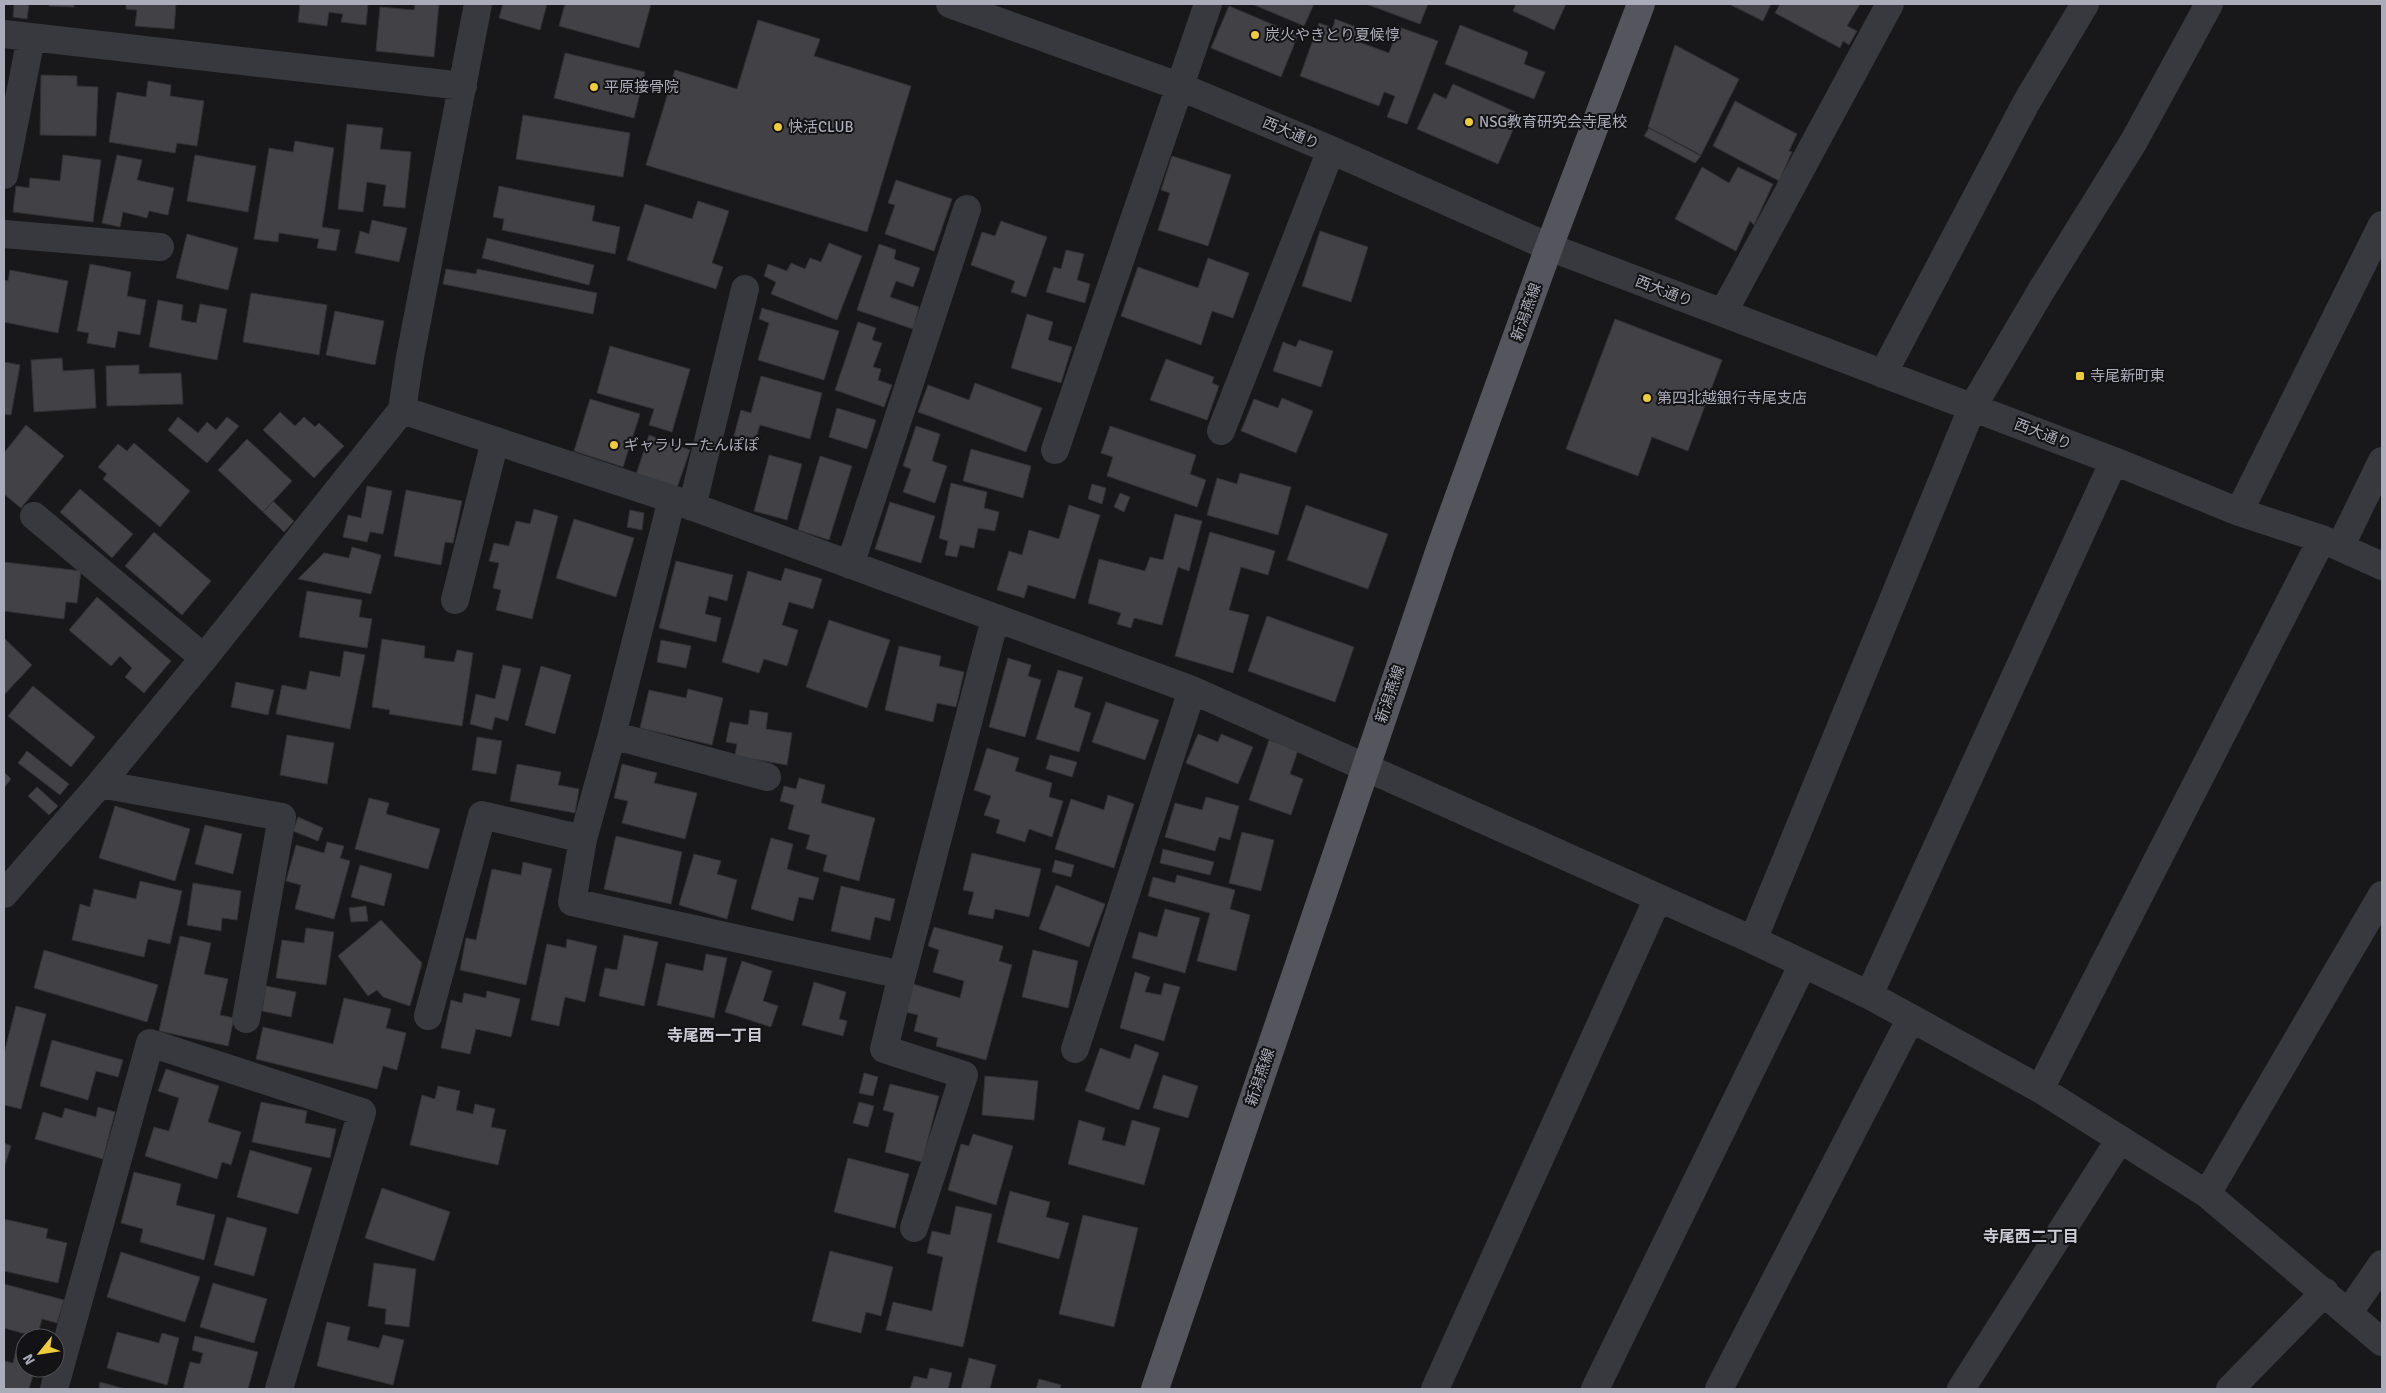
<svg xmlns="http://www.w3.org/2000/svg" width="2386" height="1393" font-family="Signika,'Noto Sans JP',sans-serif">
<rect width="100%" height="100%" fill="#181719"/>
<!-- building -->
<path fill="#424146" stroke="#323135" d="M14 4H29L27 19 13 17Z
M49 4H74V7L49 6Z
M126 4H176L174 29 135 26 137 10 126 9Z
M300 4H368L366 25 341 22 343 14 329 12 327 26 298 22Z
M415 4H439L434 57 376 51 380 7 414 10Z
M503 4H547L540 30 499 18Z
M565 4H651L639 48 559 26Z
M1252 4H1314L1304 26Z
M1366 4H1428L1420 24Z
M1516 4H1566L1554 30 1513 11Z
M1729 4H1771L1763 21Z
M1780 4H1860L1847 26 1857 31 1849 45 1843 41 1840 48 1775 13Z
M1229 6 1298 35 1281 77 1211 48Z
M1335 19 1361 29 1356 41 1389 53 1399 27 1438 41 1407 124 1387 117 1395 96 1384 92 1379 106 1300 76 1319 23 1333 28Z
M758 20 820 39 814 56 911 86 867 232 646 165 675 70 737 89Z
M1460 25 1528 52 1524 64 1545 72 1534 99 1445 64Z
M1675 45 1739 79 1701 155 1648 127Z
M565 53 645 72 634 118 554 98Z
M41 75 77 76V86L98 87 96 136 40 135Z
M148 81 171 85 170 96 204 101 197 146 177 143 175 153 109 142 117 92 146 97Z
M1453 84 1520 114 1498 164 1417 129 1434 93 1446 99Z
M1735 101 1797 134 1789 151 1792 152 1779 181 1713 146Z
M523 115 630 133 623 177 516 159Z
M347 124 383 128 380 149 411 152 405 208 383 206 386 185 367 182 363 212 338 209Z
M1649 128 1701 156 1695 163 1644 136Z
M295 141 334 148 322 227 340 230 336 251 317 248 319 239 279 233 278 242 254 239 269 148 293 152Z
M63 155 101 160 93 222 13 212 16 186 29 188 30 178 60 181Z
M117 155 142 160 137 180 174 188 168 215 149 211 147 218 123 212 120 227 102 223Z
M195 155 256 166 248 212 187 201Z
M1172 156 1231 175 1208 246 1158 230 1170 193 1161 190Z
M1702 167 1729 183 1738 167 1773 184 1754 225 1750 221 1736 251 1675 219Z
M896 180 952 199 934 251 885 234 895 205 888 203Z
M499 186 595 206 592 221 620 227 615 254 502 230 504 219 493 217Z
M698 201 729 211 712 263 723 267 716 289 627 260 645 204 692 219Z
M372 220 407 228 399 262 355 253 360 231 369 234Z
M1001 221 1047 237 1026 297 1011 292 1015 281 971 265 982 232 995 236Z
M1320 231 1368 247 1351 302 1302 286Z
M187 234 238 248 228 290 176 278Z
M487 238 594 265 589 285 482 258Z
M829 243 862 256 837 320 771 294 776 282 764 276 768 264 787 271 791 263 805 269 810 258 821 262Z
M879 244 896 250 894 259 920 268 913 287 896 281 890 297 919 307 913 329 857 310Z
M1066 250 1084 254 1077 280 1090 284 1085 303 1046 292 1054 267 1061 269Z
M1208 258 1249 273 1233 318 1212 311 1201 345 1121 316 1138 267 1198 288Z
M90 264 131 272 127 296 146 300 140 335 118 331 115 348 87 343 89 333 77 331Z
M446 269 476 274 477 269 597 293 593 314 443 284Z
M10 270 68 281 58 333 4 322V280L8 281Z
M251 293 327 305 319 355 243 342Z
M158 300 183 305 181 320 196 323 200 304 227 309 217 360 149 347Z
M762 308 839 331 824 380 758 360 769 323 759 319Z
M335 311 384 321 375 365 326 355Z
M1027 314 1053 322 1048 340 1072 347 1061 383 1011 368Z
M1615 319 1722 360 1688 451 1652 437 1638 476 1566 449Z
M858 322 876 328 872 340 882 343 873 367 881 369 878 380 892 385 884 407 835 390Z
M1299 340 1333 351 1321 387 1273 371 1283 342 1296 347Z
M610 346 690 369 672 432 649 425 654 409 597 393Z
M62 358 63 371 94 369 96 408 34 412 31 360Z
M1166 359 1214 377 1212 383 1219 386 1207 420 1150 400Z
M4 362 20 365 11 415 4 414Z
M139 365V374L181 373 183 404 107 406 106 366Z
M761 376 822 393 810 439 760 425 755 441 734 436 741 410 751 413Z
M975 383 1042 408 1026 452 918 412 928 385 969 400Z
M1282 398 1313 411 1296 453 1241 431 1254 399 1278 408Z
M590 399 640 414 623 467 574 451Z
M837 408 876 420 867 449 829 437Z
M280 412 295 426 304 417 315 427 319 423 344 446 314 478 263 430Z
M178 417 198 433 207 422 216 430 227 417 239 426 207 463 168 430Z
M26 425 64 456 21 508 4 494V453Z
M916 426 940 434 932 461 947 466 935 503 903 492 911 469 903 466Z
M1110 426 1196 455 1190 474 1206 480 1197 507 1107 476 1113 457 1101 453Z
M649 435 690 450 677 488 636 475Z
M247 439 292 481 263 512 218 470Z
M134 443 190 491 160 527 103 479 107 474 98 467 118 444 127 451Z
M971 449 1031 466 1023 498 963 481Z
M769 455 802 464 787 520 754 511Z
M820 456 852 466 829 540 798 530Z
M1240 473 1291 487 1278 535 1207 515 1217 478 1237 484Z
M951 483 987 492 984 508 999 512 995 531 978 528 974 548 960 545 957 557 945 555 948 541 939 538Z
M1092 484 1106 488 1102 504 1088 499Z
M367 486 392 491 383 534 370 532 367 542 343 537 348 515 361 518Z
M80 489 133 534 112 558 60 512Z
M406 490 462 501 453 543 445 542 441 565 394 556Z
M1120 493 1130 497 1124 512 1114 507Z
M273 501 294 521 284 532 263 512Z
M890 502 935 516 921 563 875 549Z
M1069 505 1100 515 1075 599 1028 585 1024 598 997 590 1009 551 1022 555 1029 530 1059 539Z
M1306 505 1388 534 1368 589 1287 560Z
M534 509 558 516 532 619 496 610 501 590 493 588 499 563 489 561 494 543 509 546 516 521 530 524Z
M630 510 644 513 642 530 627 527Z
M1175 514 1202 521 1189 571 1178 567 1162 625 1134 618 1131 628 1117 624 1121 613 1088 603 1099 559 1145 571 1150 557 1163 560Z
M574 519 634 538 616 597 556 578Z
M154 532 211 581 182 615 125 566Z
M1210 532 1275 551 1268 575 1241 567 1229 610 1249 615 1233 673 1175 656Z
M352 547 381 555 371 594 298 579 324 553 349 558Z
M676 561 733 575 727 601 709 596 705 614 721 618 716 642 659 628Z
M4 562 81 571 77 603 66 602 64 619 4 611Z
M785 568 822 579 813 609 789 602 782 625 798 630 787 666 764 659 759 673 722 662 748 571 781 581Z
M307 591 362 600 359 617 372 619 367 648 299 637Z
M97 597 171 661 144 693 125 677 132 668 120 656 111 666 69 630Z
M1267 616 1354 647 1335 702 1248 671Z
M829 620 890 640 867 708 806 687Z
M4 638 32 665 4 695Z
M382 639 425 646 424 658 454 662 457 650 473 653 462 726 389 714 390 710 372 707Z
M661 640 691 646 686 668 657 662Z
M899 646 941 656 939 666 964 672 956 707 937 703 933 722 885 710Z
M344 651 365 655 350 729 276 714 282 685 306 690 310 671 340 677Z
M1008 658 1031 665 1028 676 1041 680 1025 737 989 727Z
M503 665 521 669 508 721 495 717 492 730 470 724 476 694 495 699Z
M541 666 571 675 555 734 525 725Z
M1058 670 1083 677 1074 707 1091 713 1079 752 1036 739Z
M236 682 274 690 268 715 231 707Z
M33 686 95 737 71 767 8 716Z
M688 689 723 698 712 745 640 728 649 690 686 698Z
M1106 702 1159 720 1145 760 1092 742Z
M750 710 768 713 766 729 792 733 787 765 735 756 737 744 726 742 730 722 748 725Z
M1198 734 1218 742 1221 734 1253 747 1238 784 1186 763Z
M287 735 334 743 327 784 280 775Z
M477 737 502 741 496 774 472 770Z
M1269 740 1298 750 1290 774 1303 779 1291 815 1249 800Z
M987 748 1019 758 1015 771 1052 783 1049 797 1063 801 1052 837 1029 829 1025 842 996 833 1000 820 984 815 991 796 974 790Z
M27 751 69 784 60 795 18 763Z
M1050 755 1077 762 1072 777 1046 769Z
M517 764 561 772 558 785 579 789 575 813 510 801Z
M622 764 657 773 654 783 697 793 685 839 622 823 628 801 614 798Z
M4 772 11 779 4 788Z
M799 778 825 785 821 803 875 818 859 881 823 871 827 855 806 849 810 835 788 829 794 805 780 801 784 786 796 789Z
M37 787 58 806 49 815 28 796Z
M1108 795 1134 804 1114 868 1055 849 1071 799 1104 810Z
M1206 797 1239 806 1230 840 1219 837 1215 851 1165 837 1175 803 1202 810Z
M369 798 389 803 386 814 440 829 428 869 355 849Z
M115 806 190 829 175 881 99 858Z
M298 817 323 828 318 841 293 831Z
M205 825 242 834 233 874 195 864Z
M1242 832 1274 840 1261 891 1229 883Z
M616 836 682 852 671 904 604 889Z
M771 838 793 844 787 869 819 878 813 900 799 897 793 921 751 909Z
M327 842 344 846 340 858 350 861 334 919 295 909 301 885 286 881 296 845 324 853Z
M1163 849 1214 862 1210 875 1160 863Z
M972 853 1041 869 1029 917 995 909 993 919 968 914 974 892 963 890Z
M694 854 721 861 717 874 737 880 727 919 679 905Z
M1055 860 1074 865 1071 877 1052 872Z
M523 862 552 869 526 985 460 970 466 938 476 940 492 869 521 875Z
M360 865 392 874 384 906 351 897Z
M1177 875 1235 890 1230 909 1250 915 1236 971 1197 961 1210 913 1148 896 1153 877 1175 883Z
M140 881 182 891 170 944 148 939 144 957 72 940 80 904 90 907 94 889 136 899Z
M193 883 241 891 237 920 222 918 221 931 187 925Z
M1056 885 1105 904 1089 947 1039 929Z
M841 886 895 899 890 921 875 917 870 940 831 931Z
M366 906 368 921 351 922 349 908Z
M1165 909 1200 918 1185 973 1132 958 1139 932 1157 937Z
M381 920 422 963 410 1006 383 997 377 990 368 996 338 956Z
M934 927 1003 946 999 961 1012 965 986 1060 936 1046 938 1038 914 1031 918 1015 905 1012 913 984 960 998 964 981 933 972 939 950 928 946Z
M306 928 334 932 326 985 276 978 282 940 304 943Z
M624 935 658 942 644 1006 599 996 605 968 617 970Z
M180 936 211 943 204 974 228 979 220 1015 234 1018 228 1046 159 1031Z
M567 939 597 946 585 1002 565 997 559 1026 531 1020 547 944 566 948Z
M44 950 158 985 147 1022 34 988Z
M1033 950 1078 961 1068 1008 1022 997Z
M706 954 727 958 714 1018 657 1005 666 963 703 971Z
M742 961 772 971 763 1001 778 1006 771 1027 725 1012Z
M1135 972 1150 977 1145 992 1161 995 1164 983 1180 987 1164 1041 1120 1028Z
M814 982 846 992 839 1019 847 1021 843 1036 802 1025Z
M266 986 296 992 291 1017 262 1011Z
M487 991 520 999 511 1037 476 1029 470 1054 441 1048 451 1000 462 1003 464 993 486 998Z
M344 998 391 1009 386 1028 406 1033 397 1070 383 1066 377 1089 256 1059 263 1027 333 1044Z
M16 1006 46 1014 21 1109 4 1105V1054Z
M52 1040 123 1060 118 1077 96 1071 88 1100 40 1086Z
M1135 1044 1159 1053 1139 1110 1085 1091 1100 1048 1130 1059Z
M166 1069 219 1086 208 1122 241 1132 231 1165 222 1162 217 1179 145 1156 154 1127 169 1131 179 1098 158 1091Z
M864 1073 878 1077 873 1096 859 1093Z
M1163 1075 1198 1086 1188 1118 1153 1108Z
M985 1076 1038 1081 1034 1120 982 1115Z
M890 1084 939 1096 922 1162 885 1152 894 1113 883 1110Z
M438 1086 460 1091 456 1110 473 1114 475 1104 495 1109 491 1127 506 1130 498 1165 410 1145 422 1095 435 1099Z
M261 1102 307 1111 305 1123 336 1129 330 1158 252 1142Z
M859 1102 874 1106 868 1127 853 1123Z
M98 1107 115 1112 103 1159 35 1139 43 1112 62 1118 65 1108 96 1117Z
M1079 1120 1105 1128 1102 1140 1125 1146 1132 1120 1160 1128 1144 1185 1068 1164Z
M973 1134 1013 1146 996 1205 948 1190 961 1144 969 1146Z
M4 1143 11 1146 4 1168Z
M250 1150 312 1168 298 1214 237 1197Z
M848 1158 909 1174 895 1228 834 1212Z
M134 1172 181 1184 176 1205 215 1215 204 1260 140 1242 143 1229 121 1223Z
M382 1188 450 1212 434 1261 365 1238Z
M1010 1191 1050 1202 1046 1217 1069 1223 1059 1259 997 1242Z
M956 1206 992 1214 963 1347 886 1330 893 1302 932 1311 943 1257 927 1253 932 1231 950 1235Z
M1083 1215 1138 1228 1114 1327 1059 1314Z
M227 1217 267 1228 254 1276 214 1265Z
M4 1219 48 1229 46 1238 67 1243 58 1283 4 1271Z
M830 1251 893 1267 881 1316 866 1312 861 1333 812 1321Z
M121 1252 200 1277 185 1322 107 1297Z
M374 1263 416 1269 409 1327 385 1324 386 1309 368 1306Z
M213 1283 267 1299 254 1343 200 1327Z
M4 1284 64 1300 57 1323 42 1319 37 1337 4 1328Z
M327 1322 350 1327 347 1340 379 1348 383 1335 404 1340 393 1385 317 1366Z
M117 1332 159 1343 162 1333 179 1338 167 1385 107 1368Z
M195 1336 258 1352 248 1389H183L190 1362 200 1364 203 1353 192 1350Z
M18 1342 25 1344V1368H35L29 1389H4V1361L13 1363Z
M969 1358 996 1365 990 1388 994 1389H961Z
M930 1368 952 1373 948 1389H910L914 1376 927 1379Z
M1039 1379 1061 1385 1060 1389H1036Z
M100 1382 125 1389H99Z"/>
<g fill="none" stroke-linecap="round" stroke-linejoin="round">
<!-- minor -->
<path stroke="#38393e" stroke-width="28" d="M950 4 1181 87 1331 150 1549 247 2114 461 2239 512 2322 539 2382 566
M4 34 463 86
M4 175 31 38
M4 234 160 247
M1723 313 1890 4
M1883 374 2026 103 2085 4
M402 410 672 499 1192 690 1753 940 1869 995 2040 1089 2207 1194 2382 1342
M1221 431 1331 150
M1055 450 1208 4
M672 499 612 735 583 839 572 902 902 975
M692 507 745 289
M2239 512 2382 225
M34 516 204 658
M2340 547 2382 461
M850 565 967 209
M455 600 495 441
M612 735 767 777
M100 784 282 817 246 1019
M4 894 100 784 204 658 402 410 410 357 478 4
M1753 940 1972 408 2041 291 2134 141 2209 4
M1869 995 2114 461
M428 1016 482 815 583 839
M1075 1049 1192 690
M2040 1089 2322 539
M2207 1194 2382 895
M914 1228 964 1075 884 1049 902 975 995 619
M2349 1312 2382 1264
M54 1389 150 1043 362 1112 279 1389
M1435 1389 1658 898
M1595 1389 1803 964
M1719 1389 1911 1018
M1961 1389 2120 1139
M2230 1389 2325 1292"/>
<!-- major -->
<path stroke="#54555d" stroke-width="28" d="M1155 1389 1441 546 1549 247 1641 4"/>
</g>
<!-- markers -->
<g fill="#efcc3a" stroke="#131214" stroke-width="2">
<circle cx="1255" cy="35" r="5"/>
<circle cx="594" cy="87" r="5"/>
<circle cx="1469" cy="122" r="5"/>
<circle cx="778" cy="127" r="5"/>
<rect x="2075" y="371" width="10" height="10" rx="2.5"/>
<circle cx="1647" cy="398" r="5"/>
<circle cx="614" cy="445" r="5"/>
</g>
<g text-anchor="middle" stroke-width="4" stroke-linejoin="round" paint-order="stroke">
<!-- poi labels -->
<g font-size="15" fill="#aaacb9" stroke="#131214" text-anchor="start">
<text x="1265" y="40">炭火やきとり夏候惇</text>
<text x="604" y="92">平原接骨院</text>
<text x="1479" y="127">NSG教育研究会寺尾校</text>
<text x="788" y="132">快活CLUB</text>
<text x="2090" y="381">寺尾新町東</text>
<text x="1657" y="403">第四北越銀行寺尾支店</text>
<text x="624" y="450">ギャラリーたんぽぽ</text>
</g>
<!-- street labels -->
<g font-size="15" fill="#aaacb9" stroke="#131214">
<text transform="translate(1291 133) rotate(23)" y="5">西大通り</text>
<text transform="translate(1664 291) rotate(21)" y="5">西大通り</text>
<text transform="translate(1526 312) rotate(-70)" y="5">新潟燕線</text>
<text transform="translate(2043 434) rotate(21)" y="5">西大通り</text>
<text transform="translate(1390 694) rotate(-71)" y="5">新潟燕線</text>
<text transform="translate(1260 1077) rotate(-71)" y="5">新潟燕線</text>
</g>
<!-- neighbourhood labels -->
<g font-size="16" font-weight="bold" fill="#cbccd5" stroke="#131214">
<text x="715" y="1041">寺尾西一丁目</text>
<text x="2031" y="1242">寺尾西二丁目</text>
</g>
</g>
<!-- border -->
<rect width="2386" height="1393" fill="none" stroke="#aaacb9" stroke-width="10"/>
<!-- north arrow -->
<g transform="translate(40 1353) rotate(240)"><circle r="24" fill="#131214" stroke="#4f5056"/>
<path d="M0-4L9 19L0 12L-9 19Z" fill="#efcc3a"/>
<text y="-8" font-size="14" font-weight="bold" text-anchor="middle" fill="#aaacb9">N</text>
</g>
</svg>
